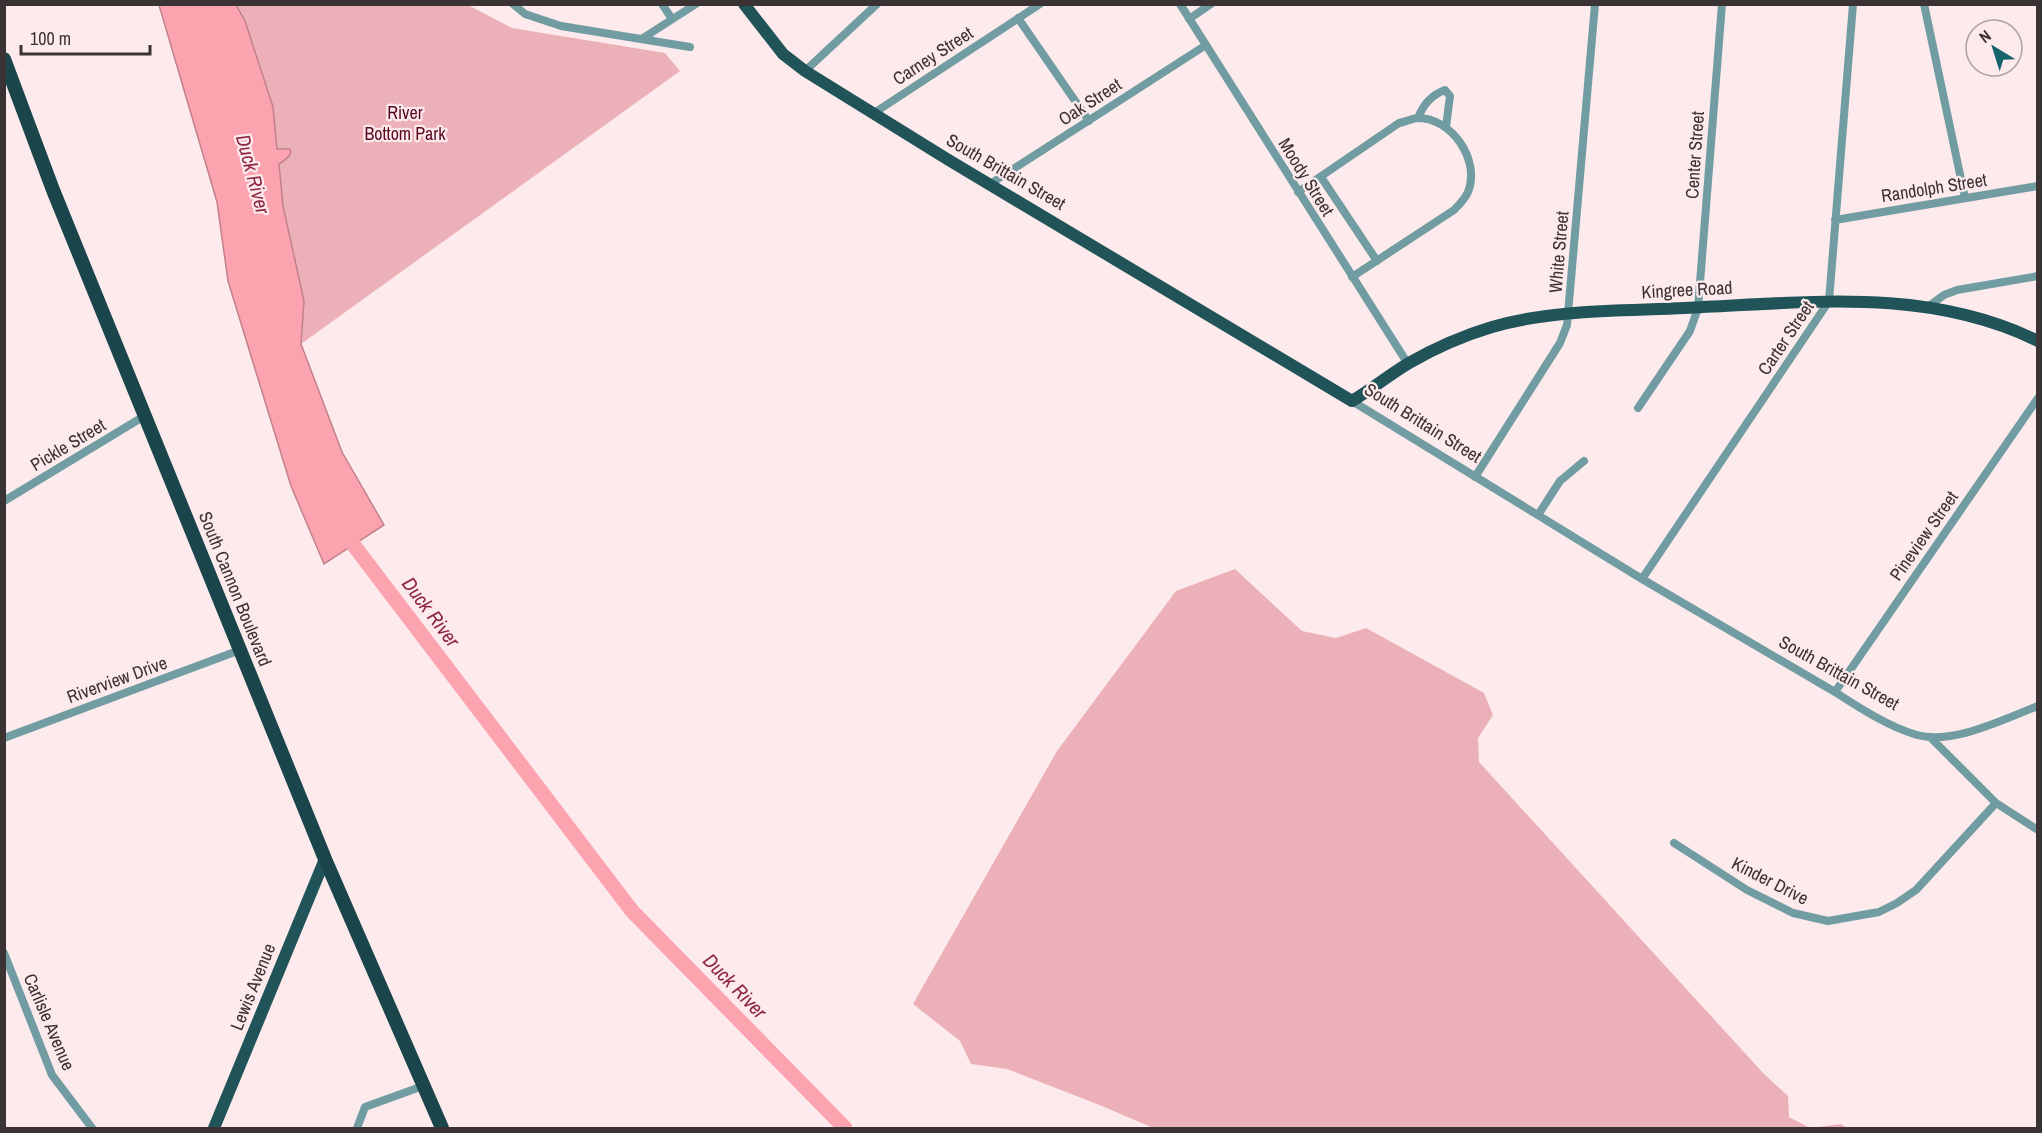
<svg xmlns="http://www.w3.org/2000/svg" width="2042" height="1133" font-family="'Archivo Narrow',sans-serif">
<rect width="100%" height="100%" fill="#fdeaec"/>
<!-- green -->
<path fill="#ecb1b8" d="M236 5H468L512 28 665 53 680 71 301 344 304 301 283 206 279 164 290 155V149H277L273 107 245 21Z
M1235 569 1302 631 1336 638 1366 628 1484 693 1493 715 1478 738 1479 762 1764 1074 1788 1096 1789 1117 1810 1128 1841 1124 1847 1128H1153L1102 1106 1007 1069 971 1064 960 1041 913 1004 1057 751 1176 591Z"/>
<!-- water -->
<path fill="#fca3b0" stroke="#c2818a" stroke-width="1.5" d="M159 5H236L245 21 273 107 277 149H290C293 156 284 160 279 164L283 206 304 301 301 344 342 452 384 525 324 564 291 486 228 281 217 202Z"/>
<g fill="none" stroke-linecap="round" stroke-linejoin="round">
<!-- river -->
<path stroke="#fca3b0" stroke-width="15" d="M346 528 352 543 632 911 845 1128"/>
<!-- minor -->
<path stroke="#719da2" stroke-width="8" d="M513 4 525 14 561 26 690 47
M662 4 672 19
M1180 4 1408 364
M1924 4 1965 198
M1018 18 1089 121
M1189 19 1211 4
M643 38 696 4
M805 71 877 4
M874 113 1040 4
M1418 118C1423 105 1431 95 1445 90L1450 96 1446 127
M1321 177 1377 261
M990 184 1206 45
M1298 192 1399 123C1404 122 1411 119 1417 118 1451 117 1481 160 1468 192 1465 199 1459 205 1454 210L1352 277
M1835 220 2038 186
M1929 306 1944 295 1957 290 2038 276
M1352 401 1642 579 1835 692C1858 707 1889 727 1917 735 1953 745 2004 719 2038 706
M1638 408 1690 331 1698 308 1722 4
M1475 477 1560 343 1567 325 1595 4
M4 501 146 415
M1538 515 1560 481 1584 461
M1642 579 1829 301 1853 4
M1835 692 2038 398
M1930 737 1996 803 2038 830
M4 738 240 650
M1674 843 1747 890 1793 913 1828 921 1879 912 1897 903 1916 890 1996 803
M4 953 52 1075 92 1128
M357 1128 365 1107 423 1086"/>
<!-- primary -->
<path stroke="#215459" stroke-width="12" d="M744 4 783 54 805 71 947 159 1352 401C1372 389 1389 375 1409 363 1435 348 1462 336 1492 327 1554 309 1621 311 1685 308 1805 303 1926 286 2038 341
M214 1128 325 859"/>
<!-- trunk -->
<path stroke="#1a464b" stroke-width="14" d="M4 59 53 190 325 859 442 1128"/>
</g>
<g text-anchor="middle" stroke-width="4.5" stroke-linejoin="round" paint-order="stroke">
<!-- street labels -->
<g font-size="18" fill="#3b3233" stroke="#fdeaec">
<text transform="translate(933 56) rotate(-33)" y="6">Carney Street</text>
<text transform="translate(1090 102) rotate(-33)" y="6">Oak Street</text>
<text transform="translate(1695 155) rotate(-86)" y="6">Center Street</text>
<text transform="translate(1006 172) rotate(30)" y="6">South Brittain Street</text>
<text transform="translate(1306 177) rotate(58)" y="6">Moody Street</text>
<text transform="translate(1934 188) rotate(-9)" y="6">Randolph Street</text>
<text transform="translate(1559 252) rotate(-85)" y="6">White Street</text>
<text transform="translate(1687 290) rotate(-3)" y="6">Kingree Road</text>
<text transform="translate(1786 338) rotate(-56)" y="6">Carter Street</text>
<text transform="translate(1423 423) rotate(32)" y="6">South Brittain Street</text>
<text transform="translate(68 445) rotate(-31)" y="6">Pickle Street</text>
<text transform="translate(1924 536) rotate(-55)" y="6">Pineview Street</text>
<text transform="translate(235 589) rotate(68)" y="6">South Cannon Boulevard</text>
<text transform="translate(1839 673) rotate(29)" y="6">South Brittain Street</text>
<text transform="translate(117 680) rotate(-20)" y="6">Riverview Drive</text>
<text transform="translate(1770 881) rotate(27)" y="6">Kinder Drive</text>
<text transform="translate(253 987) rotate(-68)" y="6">Lewis Avenue</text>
<text transform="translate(49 1022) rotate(67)" y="6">Carlisle Avenue</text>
</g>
<!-- park labels -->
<g font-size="18" fill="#580921" stroke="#fdeaec">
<text x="405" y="119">River<tspan x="405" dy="21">Bottom Park</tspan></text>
</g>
<!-- water labels -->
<g font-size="20" font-style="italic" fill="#8e2841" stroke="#fdeaec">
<text transform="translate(253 174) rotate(75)" y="7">Duck River</text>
<text transform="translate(431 612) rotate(53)" y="7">Duck River</text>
<text transform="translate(735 986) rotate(46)" y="7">Duck River</text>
</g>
</g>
<!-- border -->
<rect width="2042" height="1133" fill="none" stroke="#3b3233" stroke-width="12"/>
<!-- north arrow -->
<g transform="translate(1994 48) rotate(322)"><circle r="28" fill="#fdeaec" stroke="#afa0a2" stroke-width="1.5"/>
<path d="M0-4.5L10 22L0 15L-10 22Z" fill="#16646b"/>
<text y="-9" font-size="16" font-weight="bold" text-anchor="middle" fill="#3b3233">N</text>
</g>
<!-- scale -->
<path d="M21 45v9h129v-9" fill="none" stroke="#3b3233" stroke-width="3"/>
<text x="30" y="45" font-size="18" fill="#3b3233" stroke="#fdeaec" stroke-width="4.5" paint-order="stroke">100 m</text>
</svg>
